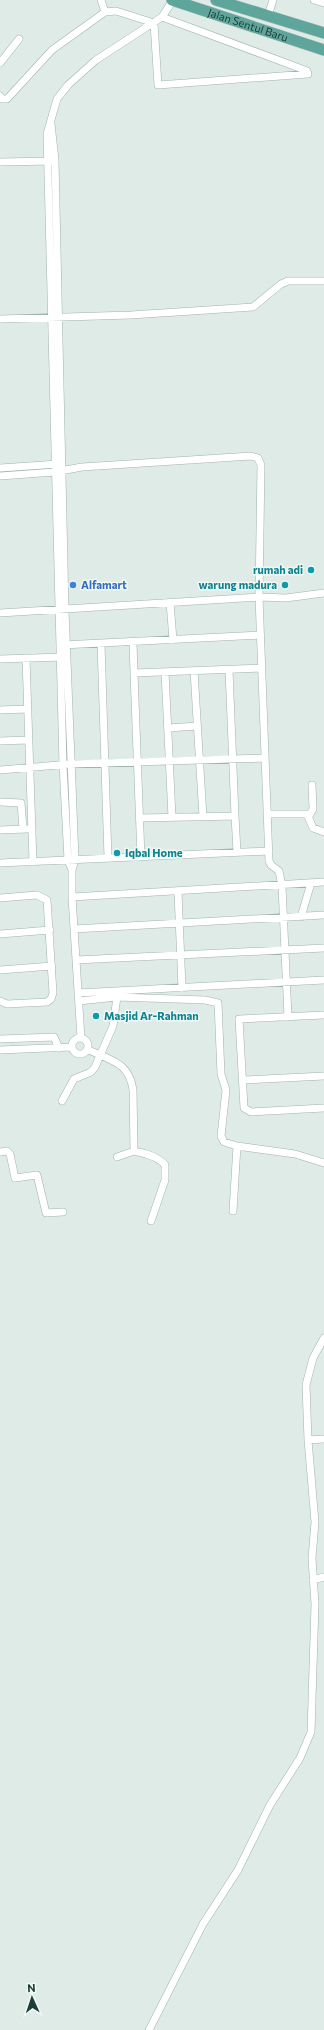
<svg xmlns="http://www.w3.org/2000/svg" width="324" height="2030" font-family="Commissioner,sans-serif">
<rect width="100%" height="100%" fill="#deebe7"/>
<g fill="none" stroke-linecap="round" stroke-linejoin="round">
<defs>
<path id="street" d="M101 0 105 12
M314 0 324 3
M268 16 273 0
M0 63 19 39
M0 96 2 99H7L52 50 105 12 116 11 154 23 158 85 308 74 307 71 286 63 162 17
M51 124 55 160 65 610 75 859 72 870V897L81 1038
M0 162 52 161
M0 319 131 315 253 307 281 284 288 281H324
M0 468 58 464
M0 476 55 472 82 467 251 456 258 458 261 465 259 597 269 861 271 865 279 871 282 886 288 1017
M170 602 173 640
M0 613 259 597 286 598 324 593
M133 642 134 673
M101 644 108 858
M62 645 260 635
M26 658 33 862
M0 659 64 657
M194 671 203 817
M165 672 172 817
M0 710 27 709
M168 728 197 726
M0 741 28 740
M0 770 70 764 265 758
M0 802 21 803 23 829
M267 814H307L313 828 324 832
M235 816 237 852
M309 816 313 809 312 785
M140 818 235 816 229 670
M0 830 27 829
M141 857 134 673 261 668
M0 863 269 851
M72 870 68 860 63 765 47 134 57 99 68 85 96 60 162 17 173 0
M178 892 182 988
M72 897 324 882
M0 898 37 895 47 900 53 993 51 999 47 1002 7 1004 0 1001
M301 917 311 883
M74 929 324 915
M0 934 50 930
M76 960 324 948
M0 970 52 966
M78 993 324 980
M79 1001 117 997 205 1000 218 1003 221 1074 226 1090 221 1136 224 1142 237 1146 295 1154 324 1163
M324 1015 239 1019 244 1108 251 1112 324 1108
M72 1046a8 8 0 1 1 16 0a8 8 0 1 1-16 0Z
M0 1039 54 1037 59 1048
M87 1049C110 1061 129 1061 133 1090L134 1151C144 1153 158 1156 165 1165V1180L151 1221
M0 1050 72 1047
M244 1080 324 1076
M62 1101 74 1079 91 1072 95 1067 113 1026 117 997
M0 1152 7 1151 10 1154 15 1178 37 1175 46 1213 63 1212
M117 1157 134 1151
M233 1211 237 1146
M308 1440 324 1439
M313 1580 324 1577
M149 2030 203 1924 238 1870 270 1805 300 1758 311 1732 315 1604 312 1558 315 1522 308 1440 306 1385 313 1358 324 1338"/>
<g id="primary">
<path id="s1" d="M172 0 324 50"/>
<path d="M216 0 324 33"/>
</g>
</defs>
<!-- street casing -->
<use href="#street" stroke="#a1b3af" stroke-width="8"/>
<!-- primary casing -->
<use href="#primary" stroke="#bcc5c3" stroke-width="12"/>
<!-- street -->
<use href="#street" stroke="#fff" stroke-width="7"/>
<!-- primary -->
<use href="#primary" stroke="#5ea69b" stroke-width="11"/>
</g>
<!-- markers -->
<g fill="#0f9aa8" stroke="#eff8f4" stroke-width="1.5">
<circle cx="311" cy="570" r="4"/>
<circle cx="285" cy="585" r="4"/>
<circle cx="117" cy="853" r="4"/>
<circle cx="96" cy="1016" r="4"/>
</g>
<circle fill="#3f7fe0" stroke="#eff8f4" stroke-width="1.5" cx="73" cy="585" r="4"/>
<g text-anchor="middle" stroke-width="3" stroke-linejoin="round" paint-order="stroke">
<!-- street labels -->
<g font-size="11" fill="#1e3d38" stroke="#eff8f4">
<text dy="4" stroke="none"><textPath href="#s1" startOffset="80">Jalan Sentul Baru</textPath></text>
</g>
<!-- culture labels -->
<g font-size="11" font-weight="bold" fill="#0d838f" stroke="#eff8f4" text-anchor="end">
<text x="303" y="574">rumah adi</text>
<text x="277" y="589">warung madura</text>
<text x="125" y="857" text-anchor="start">Iqbal Home</text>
<text x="104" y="1020" text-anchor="start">Masjid Ar-Rahman</text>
</g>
<!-- shop labels -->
<g font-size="11" font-weight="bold" fill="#366cbe" stroke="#eff8f4" text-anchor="start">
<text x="81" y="589">Alfamart</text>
</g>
</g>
<!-- north arrow -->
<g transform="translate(32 1998) rotate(357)" stroke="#eff8f4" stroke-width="3" paint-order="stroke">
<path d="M0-3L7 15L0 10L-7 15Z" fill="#1e3d38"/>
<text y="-6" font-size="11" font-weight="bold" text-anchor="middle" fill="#1e3d38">N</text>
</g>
</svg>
